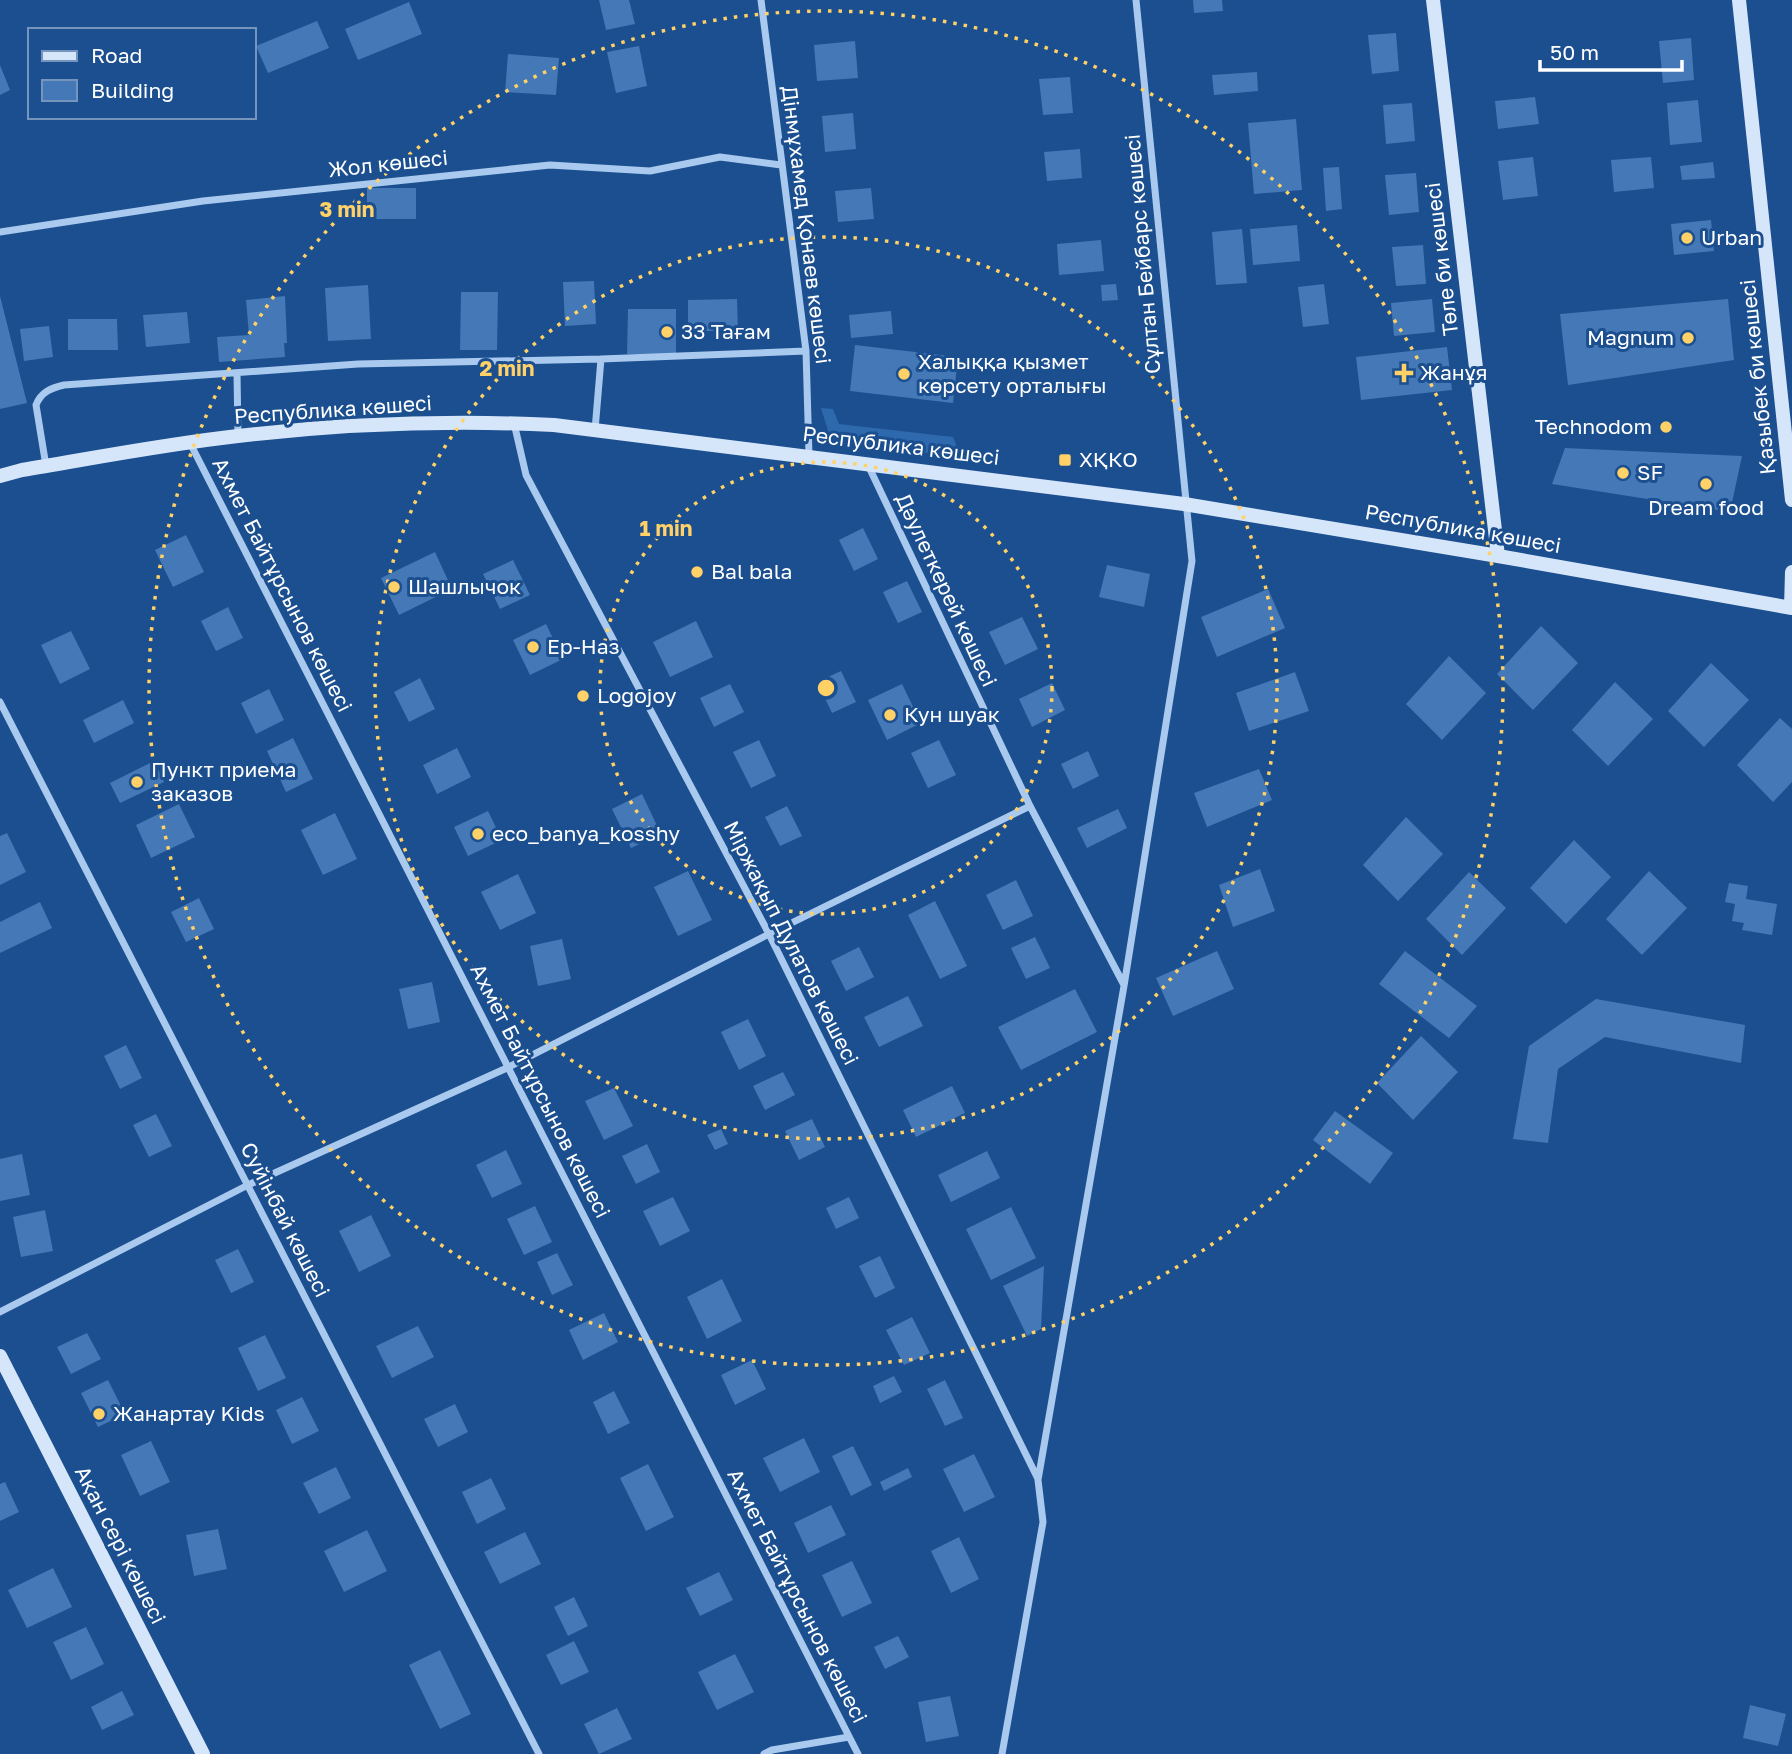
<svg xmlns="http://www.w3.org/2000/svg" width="1792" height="1754" font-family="'Golos Text',sans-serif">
<rect width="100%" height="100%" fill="#1b4f8f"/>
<!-- green -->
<path fill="#2e69ad" d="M821 408 833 409 839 424 953 437 961 457 837 442 829 434Z"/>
<!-- building -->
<path fill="#4478b7" d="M599 0H629L635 24 606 30Z
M1193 0H1222L1223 11 1194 13Z
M409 2 422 34 358 60 345 29Z
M317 21 329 48 268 73 256 46Z
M1396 33 1399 71 1372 74 1368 35Z
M1691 38 1694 80 1663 83 1659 41Z
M855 41 858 78 817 81 814 45Z
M639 46 647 86 616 93 607 52Z
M508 54 559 58 556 95 505 92Z
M0 65 10 90 0 95Z
M1257 72 1258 91 1214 95 1212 75Z
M1070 77 1073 113 1043 115 1039 79Z
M1535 97 1539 124 1498 129 1495 101Z
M1698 100 1702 142 1670 145 1667 103Z
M1412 103 1415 141 1386 144 1383 105Z
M853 113 856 149 825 152 822 116Z
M1296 119 1302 190 1254 194 1248 123Z
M1080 149 1082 178 1047 181 1044 152Z
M1533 157 1538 196 1503 200 1498 161Z
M1651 157 1654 188 1614 192 1611 160Z
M1713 162 1715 178 1682 180 1680 166Z
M1339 167 1342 209 1326 211 1323 168Z
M1416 173 1419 212 1389 215 1385 175Z
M367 188H416V219H367Z
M871 188 874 219 838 222 835 191Z
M1711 220 1714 251 1674 255 1671 224Z
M1297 225 1300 261 1253 265 1250 229Z
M1242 229 1247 283 1216 285 1212 232Z
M1101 240 1104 271 1059 275 1057 244Z
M1423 245 1426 284 1396 286 1392 247Z
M594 281 596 324 565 326 563 282Z
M1116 284 1118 300 1102 301 1101 285Z
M1324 284 1329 324 1303 327 1298 287Z
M368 285 371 339 328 341 325 288Z
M461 292H498L497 350H460Z
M0 296 27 403 0 409Z
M285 296 287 343H284L285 357 219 362 217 337 249 335 246 300Z
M737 299 738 331H688V300Z
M1432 299 1435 332 1394 336 1391 303Z
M1728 299 1734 360 1568 385 1560 314Z
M628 309H676V354H627Z
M891 311 893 334 851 338 849 315Z
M187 312 190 343 146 347 143 315Z
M68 319H117L118 350H68Z
M49 326 53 357 24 361 20 329Z
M855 345 958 357 953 403 850 391Z
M1447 347 1452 390 1361 400 1356 357Z
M1565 448 1742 456 1730 512 1552 484Z
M863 528 878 559 854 571 839 540Z
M186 535 204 572 173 587 155 550Z
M435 552 452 589 399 615 381 578Z
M513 560 530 595 500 609 483 574Z
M1107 565 1150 574 1144 607 1099 597Z
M907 581 922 612 898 623 883 592Z
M1268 589 1285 628 1217 657 1201 617Z
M228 607 243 638 216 651 201 621Z
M1022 617 1038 649 1005 665 989 632Z
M696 621 713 657 670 677 653 642Z
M546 624 563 659 530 675 513 640Z
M1541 626 1578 663 1533 710 1497 674Z
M71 631 90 669 60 684 41 645Z
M1449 656 1486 693 1442 740 1406 704Z
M1711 663 1749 700 1704 747 1668 711Z
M841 671 856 702 832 713 817 682Z
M1295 672 1309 711 1249 731 1236 693Z
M420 678 435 709 409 722 394 692Z
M1615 682 1653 719 1608 766 1572 730Z
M1052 683 1065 710 1032 727 1019 699Z
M730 684 744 712 714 727 700 698Z
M902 684 921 723 887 740 868 700Z
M269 689 284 720 256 734 241 703Z
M123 700 134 723 94 743 83 720Z
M1780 718 1792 729V782L1773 802 1737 765Z
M293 738 313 779 286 792 267 751Z
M759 740 776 776 751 788 733 752Z
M939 740 956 775 928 788 911 753Z
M457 748 471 777 437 794 423 765Z
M1088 751 1099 776 1073 789 1061 764Z
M154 761 164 782 120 803 110 783Z
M1259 769 1272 800 1207 827 1194 793Z
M642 794 661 834 631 848 612 809Z
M179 804 195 837 151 858 136 825Z
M787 806 802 836 780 846 765 817Z
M1118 809 1127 828 1087 848 1077 828Z
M488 811 502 840 468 856 454 827Z
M335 813 357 859 323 875 301 830Z
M1406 817 1443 854 1398 901 1363 865Z
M7 833 26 872 0 885V836Z
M1574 840 1611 877 1566 924 1530 888Z
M1260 869 1275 911 1233 927 1219 885Z
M688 871 712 920 678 936 654 887Z
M1649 871 1687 908 1642 955 1606 919Z
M1469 872 1506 908 1462 955 1426 919Z
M518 874 536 913 500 930 481 892Z
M1016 880 1033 916 1003 930 986 895Z
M1729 883 1748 886 1746 899 1777 904 1772 935 1742 930 1744 923 1732 921 1735 904 1725 902Z
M199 898 214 929 186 942 171 912Z
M935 901 967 966 940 979 908 915Z
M40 902 52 928 0 953V922Z
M1035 937 1050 968 1026 979 1011 948Z
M562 939 571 979 538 986 530 946Z
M859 947 874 977 846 991 831 961Z
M1217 951 1234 989 1173 1016 1156 978Z
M1405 951 1477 1006 1449 1038 1379 984Z
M432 982 440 1022 408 1029 399 989Z
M1075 989 1097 1032 1021 1070 998 1027Z
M908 996 923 1026 879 1047 864 1017Z
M1596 999 1745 1025 1741 1063 1605 1037 1558 1069 1548 1143 1513 1139 1529 1046Z
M748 1019 766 1056 739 1070 721 1032Z
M1421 1036 1458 1072 1413 1120 1377 1083Z
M126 1045 142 1078 120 1089 104 1056Z
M783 1072 795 1095 765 1110 753 1086Z
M952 1086 965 1113 916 1137 903 1110Z
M614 1088 633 1126 604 1140 585 1101Z
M1335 1111 1393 1153 1370 1184 1313 1140Z
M156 1114 172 1146 149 1157 133 1125Z
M812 1119 825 1147 799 1160 785 1131Z
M721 1129 728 1144 715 1150 707 1135Z
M647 1144 660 1172 636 1184 622 1156Z
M506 1150 522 1184 492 1198 476 1165Z
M987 1151 1000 1178 951 1202 938 1175Z
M22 1154 30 1195 0 1201V1159Z
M673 1197 690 1231 660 1246 643 1211Z
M849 1197 859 1218 836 1229 826 1208Z
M535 1206 552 1242 524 1255 507 1219Z
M1011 1207 1036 1258 991 1280 966 1229Z
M45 1210 53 1251 21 1257 13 1217Z
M371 1215 391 1256 359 1272 339 1231Z
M238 1249 254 1282 231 1293 215 1260Z
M557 1253 573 1285 552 1295 537 1262Z
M880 1256 895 1288 875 1298 859 1266Z
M1044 1266 1041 1329 1027 1336 1003 1286Z
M722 1279 742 1321 707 1339 687 1297Z
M604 1313 618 1342 583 1360 569 1330Z
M912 1317 930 1353 904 1365 886 1330Z
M418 1326 434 1357 392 1378 376 1346Z
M87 1333 101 1359 71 1374 57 1347Z
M265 1335 286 1378 258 1391 238 1348Z
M752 1360 766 1389 735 1405 721 1375Z
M894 1376 902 1392 880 1403 873 1386Z
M108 1380 125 1414 98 1427 81 1393Z
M945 1380 963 1418 945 1426 927 1389Z
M614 1391 630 1423 608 1434 593 1402Z
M302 1397 319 1431 292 1444 276 1410Z
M455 1404 468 1432 438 1447 424 1419Z
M804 1438 820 1472 780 1492 763 1458Z
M151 1441 170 1482 140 1496 121 1455Z
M853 1446 872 1485 851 1496 832 1456Z
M974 1454 995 1497 964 1512 943 1469Z
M648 1464 674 1517 646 1531 620 1478Z
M336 1467 351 1498 319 1514 303 1483Z
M908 1468 912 1477 884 1491 880 1482Z
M491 1478 506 1509 477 1524 462 1492Z
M5 1482 19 1512 0 1521V1484Z
M831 1505 846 1535 808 1553 794 1523Z
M218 1529 227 1569 194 1576 186 1535Z
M367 1530 387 1571 344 1592 324 1551Z
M525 1532 541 1564 500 1584 484 1552Z
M959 1537 979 1579 951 1593 931 1551Z
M852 1561 872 1603 842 1617 822 1575Z
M53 1568 72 1607 27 1628 8 1590Z
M719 1572 733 1600 700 1616 686 1588Z
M574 1597 588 1626 568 1636 554 1607Z
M86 1627 104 1664 71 1680 53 1642Z
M898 1636 909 1657 885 1669 874 1647Z
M574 1641 589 1672 561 1685 546 1655Z
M440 1650 471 1714 440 1729 409 1665Z
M735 1654 754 1692 717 1710 698 1672Z
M122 1691 134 1715 102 1730 91 1707Z
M950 1696 959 1736 926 1742 918 1702Z
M1750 1705 1786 1714 1778 1746 1743 1738Z
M617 1708 632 1739 599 1754 584 1724Z"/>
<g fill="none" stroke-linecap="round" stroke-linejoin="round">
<!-- street -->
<path stroke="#a9c9ee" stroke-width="7" d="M761 0 806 351 809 455
M0 232 203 201 550 165 650 171 720 157 781 165
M237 373 238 436
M514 423 526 475 769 934 1038 1479
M595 430 601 359
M190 443 858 1754
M868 465 1030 806 1124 985
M46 466 36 405C41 392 51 388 64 385L358 364 601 359 806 351
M0 702 539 1754
M0 1312 248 1185 509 1067 769 934 1030 806
M764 1754 772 1750 849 1737
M1002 1754 1043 1522 1038 1480 1124 986 1192 561 1136 0"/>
<!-- secondary -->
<path stroke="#d6e6fa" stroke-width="14" d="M1433 0 1498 556
M1739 0 1792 500
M0 476 22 470C94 458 166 444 238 436 342 424 449 420 554 425L1184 504 1498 556 1792 608
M1791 608 1792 572
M0 1356 203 1754"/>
</g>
<!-- distance rings -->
<g fill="none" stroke="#ffd166" stroke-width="3.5" stroke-dasharray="3.5 7">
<circle cx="826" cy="688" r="226"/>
<circle cx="826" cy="688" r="451"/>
<circle cx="826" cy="688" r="677"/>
</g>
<!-- markers -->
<g fill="#ffd166" stroke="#1b4f8f" stroke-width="2.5">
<circle cx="1687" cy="238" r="7"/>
<circle cx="667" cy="332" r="7"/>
<circle cx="1688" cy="338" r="7"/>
<path d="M1400.5 362.5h7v7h7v7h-7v7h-7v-7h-7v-7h7z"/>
<circle cx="904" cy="374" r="7"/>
<circle cx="1666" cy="427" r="7"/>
<rect x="1058" y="453" width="14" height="14" rx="3.5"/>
<circle cx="1623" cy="473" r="7"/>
<circle cx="1706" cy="484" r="7"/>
<circle cx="697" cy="572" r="7"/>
<circle cx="394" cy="587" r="7"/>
<circle cx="533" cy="647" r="7"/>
<circle cx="583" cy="696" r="7"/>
<circle cx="890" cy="715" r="7"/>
<circle cx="137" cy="782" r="7"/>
<circle cx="478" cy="834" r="7"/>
<circle cx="99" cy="1414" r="7"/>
</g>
<g text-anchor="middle" stroke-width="6" stroke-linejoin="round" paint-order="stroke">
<!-- street labels -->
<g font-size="21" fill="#fff" stroke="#1b4f8f">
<text transform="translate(388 164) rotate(-6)" y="7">Жол көшесі</text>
<text transform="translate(806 225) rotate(83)" y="7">Дінмұхамед Қонаев көшесі</text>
<text transform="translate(1143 254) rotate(-95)" y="7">Сұлтан Бейбарс көшесі</text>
<text transform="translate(1442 259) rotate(-97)" y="7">Төле би көшесі</text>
<text transform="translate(1758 377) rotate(-96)" y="7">Қазыбек би көшесі</text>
<text transform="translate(333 410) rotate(-4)" y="7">Республика көшесі</text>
<text transform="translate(901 446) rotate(7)" y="7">Республика көшесі</text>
<text transform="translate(1463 529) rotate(10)" y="7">Республика көшесі</text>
<text transform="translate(282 585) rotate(63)" y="7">Ахмет Байтұрсынов көшесі</text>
<text transform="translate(946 590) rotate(65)" y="7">Дәулеткерей көшесі</text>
<text transform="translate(791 943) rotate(63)" y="7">Міржақып Дулатов көшесі</text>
<text transform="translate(540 1091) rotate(63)" y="7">Ахмет Байтұрсынов көшесі</text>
<text transform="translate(285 1220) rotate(63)" y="7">Суйінбай көшесі</text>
<text transform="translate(120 1545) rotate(63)" y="7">Ақан сері көшесі</text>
<text transform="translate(797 1596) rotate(63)" y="7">Ахмет Байтұрсынов көшесі</text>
</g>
<!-- poi labels -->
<g font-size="21" fill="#fff" stroke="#1b4f8f" text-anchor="start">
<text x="1701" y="245">Urban</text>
<text x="681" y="339">33 Тағам</text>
<text x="1674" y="345" text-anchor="end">Magnum</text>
<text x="918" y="369">Халыққа қызмет<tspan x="918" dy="24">көрсету орталығы</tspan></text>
<text x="1420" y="380">Жанұя</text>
<text x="1652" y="434" text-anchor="end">Technodom</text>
<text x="1079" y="467">ХҚКО</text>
<text x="1637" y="480">SF</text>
<text x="1706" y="515" text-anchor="middle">Dream food</text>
<text x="711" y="579">Bal bala</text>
<text x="408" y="594">Шашлычок</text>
<text x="547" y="654">Ер-Наз</text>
<text x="597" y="703">Logojoy</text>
<text x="904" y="722">Кун шуак</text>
<text x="151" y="777">Пункт приема<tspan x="151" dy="24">заказов</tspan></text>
<text x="492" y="841">eco_banya_kosshy</text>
<text x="113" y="1421">Жанартау Kids</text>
</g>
</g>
<circle cx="826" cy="688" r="10" fill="#ffd166" stroke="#1b4f8f" stroke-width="3.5"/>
<g font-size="21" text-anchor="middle" font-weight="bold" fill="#ffd166" stroke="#1b4f8f" stroke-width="6" stroke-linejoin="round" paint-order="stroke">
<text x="347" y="217">3 min</text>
<text x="507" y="376">2 min</text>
<text x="666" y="536">1 min</text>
</g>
<!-- legend -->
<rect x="28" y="28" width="228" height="91" fill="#1b4f8f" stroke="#7695bc" stroke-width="2"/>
<rect x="42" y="51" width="35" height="10" fill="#d6e6fa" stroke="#7695bc" stroke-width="2"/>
<text x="91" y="63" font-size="21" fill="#ffffff">Road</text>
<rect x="42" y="80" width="35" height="21" fill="#4478b7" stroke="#7695bc" stroke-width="2"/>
<text x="91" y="98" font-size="21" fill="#ffffff">Building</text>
<!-- scale -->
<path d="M1540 60v10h142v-10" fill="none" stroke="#ffffff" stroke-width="3.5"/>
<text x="1550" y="60" font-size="21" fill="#ffffff" stroke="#1b4f8f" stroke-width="5" paint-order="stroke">50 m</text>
</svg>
